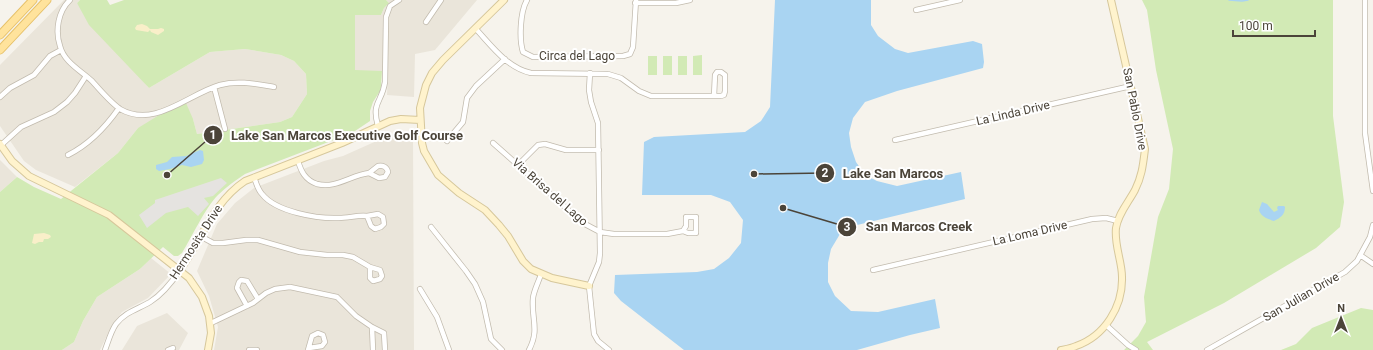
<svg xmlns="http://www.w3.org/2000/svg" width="1373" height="350" font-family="Roboto,sans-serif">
<rect width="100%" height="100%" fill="#f6f3ec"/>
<!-- residential -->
<path fill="#eae5da" d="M64 0H80L77 3 149 88 210 52 245 49 281 55 294 61 306 74 307 94 292 117 280 122 197 134 193 119 138 128 118 153 75 187 36 170 24 161 0 126V65Z
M386 0H477L435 50 415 54 414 97 387 95 388 71H355V14L381 15 384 8 389 3Z
M390 135 413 137 414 350H214L218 327 209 296 197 271 217 224 235 203 254 188 324 161 343 156Z
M0 160 17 177 0 192Z
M151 258 171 274 148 298 122 312 112 325 100 350H62L74 342 83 321 97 297 140 269Z
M167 313 188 333 179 350H122L137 326Z"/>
<!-- green -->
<path fill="#d2eab5" d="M80 0H107L110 5 124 0H386L389 3 384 8 381 15H355V70L382 71 381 87 380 91 373 102 370 111V121L352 133 245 174C236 180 226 187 218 195 205 208 192 237 182 253L178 256H174L163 247 140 269 97 297 83 321 74 342 62 350H0V192L17 177 34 187 61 199 118 153 138 128 169 109 186 103 193 119 197 134 280 122 292 117 307 94 306 74 294 61 281 55 245 49 210 52 149 88 89 25 77 3Z
M1142 0H1333V116L1344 202 1340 227 1316 248 1224 303 1147 342 1153 350H1124L1138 336 1146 322 1144 297 1158 217 1169 189 1173 149 1156 70 1147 10Z
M702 55V75H693V56Z
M648 56H657V75H648Z
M663 56H672V75H663Z
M678 56H687V75H678Z
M1361 308 1373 310V350H1281L1296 344 1312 328Z"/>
<!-- sand -->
<path fill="#f9efc9" d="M142 24 147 26 150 29H158L161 28 164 29V31L158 35 151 32 150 30 148 32 136 30 135 28 137 25Z
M44 233 50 235 51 237 48 239H44L43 242H39L35 244 32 243 34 234Z"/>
<!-- parking -->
<path fill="#e5e3e0" d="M221 178 227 183 213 196 204 198 209 204 198 216 188 207 166 213 147 228 139 215 155 203V200Z"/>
<!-- water -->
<path fill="#a9d4f2" d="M775 0H871V25L878 36 895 49 908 53 973 41 982 44 984 62 983 68 897 91 865 102 853 118 849 133 851 147 856 162 865 175 877 181 897 186 961 172 965 199 853 226 840 234 831 249 828 263V282L835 296 851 311 878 312 935 299 940 328 910 335 857 350H684L621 301 614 293 615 275 697 272 714 269 729 258 741 243 743 220 730 202 711 195H642L644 142 654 137 745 132 761 121 770 107Z
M200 150 203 151 204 160 202 164 191 167 182 165 170 169 159 171 156 169V165L167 162 172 157 186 156Z
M1262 202 1267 204 1274 212 1278 210 1277 208 1278 206H1284L1285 207C1285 215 1280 218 1274 221 1268 219 1261 217 1259 210Z"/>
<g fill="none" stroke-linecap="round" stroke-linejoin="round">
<!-- stream -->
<path stroke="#a9d4f2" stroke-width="1.5" d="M1229 0 1242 1 1248 0"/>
<defs>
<path id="street" d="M70 0C58 11 55 31 60 46 64 62 80 70 92 81 100 90 110 102 120 109 155 129 188 94 220 85 238 80 256 84 274 87
M527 0C520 12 519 39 523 52L533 57 623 56 630 54 633 47 636 0
M1365 0V133L1373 191
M635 3H676L690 0
M916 10 960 0
M426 22 441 0
M475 28C491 45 507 68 531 73L608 74 621 78 639 91 651 96H721L724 95 725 91V75L721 72H717L715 75 714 96
M590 73 589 90 591 102 598 123 600 253 599 262 589 286 594 334 598 341 609 350
M214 87 225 129
M0 97 10 88 34 75 50 56 61 50
M378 126C371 102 382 103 385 82L386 17 390 6 399 0
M895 140 1131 86
M447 141 463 122 467 98 476 86 505 59
M493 143 583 223 600 232 614 234H667L683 231 688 233H696V217H686V226L683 231
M0 146 21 127 54 112 67 102 75 93 86 76
M68 155C90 144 105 128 119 108
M298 161C301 171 305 180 317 184 336 189 351 175 369 173
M518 165 538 145 545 144 566 150H599
M378 166C383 165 387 167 388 172L385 177 379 178 369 173Z
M254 177C256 183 258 190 262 194 276 212 318 219 339 218 349 218 357 215 367 216
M378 214 383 217 384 224 381 227 375 229 371 226 367 216Z
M431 227 466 271 475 284 483 302 491 339 502 350
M200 236 213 243H223L246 240H258L300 252 327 255H343L353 257 370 267
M1360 255 1373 264
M370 267 380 270 382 276 380 279 373 281 370 278Z
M873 270 1092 219 1106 218 1118 221
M420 289 437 317 449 350
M247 306 237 288 239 282 241 280 247 281 258 299
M211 323 253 303 266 293 275 289 290 287 337 297 356 316 372 327 384 333 385 350
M1106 325 1128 345 1136 350
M372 327 373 350
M105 350C108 342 111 331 116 324 125 312 138 309 150 302 163 294 172 282 180 270
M168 350 173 348
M249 350H257
M308 350 312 336 318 333 323 335 325 342 322 346 309 348
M529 350C540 329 531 319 533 298 534 290 539 281 541 274
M1207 350 1345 272 1357 261 1370 237 1373 225"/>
<path id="secondary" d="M504 0 443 60 432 73 426 85 420 108 422 143 424 151 438 175 459 193 485 210 499 225 508 236 523 261 531 269 552 278 589 286
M0 144 12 161 29 176 109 215 189 278 202 297 209 316 211 333 208 350
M180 270C202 240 212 203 245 181L342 143 390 121 401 119 420 120
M1061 350C1066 349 1072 348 1076 346 1105 336 1123 306 1122 277 1122 261 1114 245 1116 228 1118 214 1128 203 1135 190 1142 176 1143 165 1145 149L1111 0"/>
<path id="primary" d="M0 35 33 0
M0 50 47 0"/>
</defs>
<!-- street casing -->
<use href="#street" stroke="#c2bbae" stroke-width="6"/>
<!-- secondary casing -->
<use href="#secondary" stroke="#d6c79b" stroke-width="8"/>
<!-- primary casing -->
<use href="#primary" stroke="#e6c16a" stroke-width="9"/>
<!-- street -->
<use href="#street" stroke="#fff" stroke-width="4.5"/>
<!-- secondary -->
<use href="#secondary" stroke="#fff3cd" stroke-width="6"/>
<!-- primary -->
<use href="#primary" stroke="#ffe39c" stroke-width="7"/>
</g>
<g text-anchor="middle" stroke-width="4" stroke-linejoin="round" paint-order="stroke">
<!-- street labels -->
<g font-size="12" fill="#4b4439" stroke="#fff">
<text x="577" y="60">Circa del Lago</text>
<text transform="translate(1135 109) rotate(79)" y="4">San Pablo Drive</text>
<text transform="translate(1013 113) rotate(-13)" y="4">La Linda Drive</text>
<text transform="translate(550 192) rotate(41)" y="4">Via Brisa del Lago</text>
<text transform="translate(1030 233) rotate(-13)" y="4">La Loma Drive</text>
<text transform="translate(196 242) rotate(-57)" y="4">Hermosita Drive</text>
<text transform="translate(1301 297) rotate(-30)" y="4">San Julian Drive</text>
</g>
</g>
<!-- callouts -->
<path fill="none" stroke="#4b4439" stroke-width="1.5" d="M167 175L213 135M754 174L825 173M783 208L847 227"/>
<g fill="#4b4439" stroke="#fff" stroke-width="1.5">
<circle cx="167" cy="175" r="4"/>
<circle cx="754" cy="174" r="4"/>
<circle cx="783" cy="208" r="4"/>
<circle cx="213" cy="135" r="10"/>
<circle cx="825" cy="173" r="10"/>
<circle cx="847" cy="227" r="10"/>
</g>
<g font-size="12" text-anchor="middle" font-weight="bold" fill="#fff">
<text x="213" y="139">1</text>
<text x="825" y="177">2</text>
<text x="847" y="231">3</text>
</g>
<g font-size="13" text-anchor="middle" font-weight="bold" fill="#4b4439" stroke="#fff" stroke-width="4" stroke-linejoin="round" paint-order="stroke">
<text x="347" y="140">Lake San Marcos Executive Golf Course</text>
<text x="893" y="178">Lake San Marcos</text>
<text x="919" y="231">San Marcos Creek</text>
</g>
<!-- north arrow -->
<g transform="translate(1341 318)" stroke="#ffffff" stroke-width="3" paint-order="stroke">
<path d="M0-3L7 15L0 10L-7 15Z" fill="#4b4439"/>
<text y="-6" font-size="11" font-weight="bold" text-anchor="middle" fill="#4b4439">N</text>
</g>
<!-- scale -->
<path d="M1233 30v6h82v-6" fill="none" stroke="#4b4439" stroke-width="2"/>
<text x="1239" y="30" font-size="12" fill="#4b4439" stroke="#ffffff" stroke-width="3" paint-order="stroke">100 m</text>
</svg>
